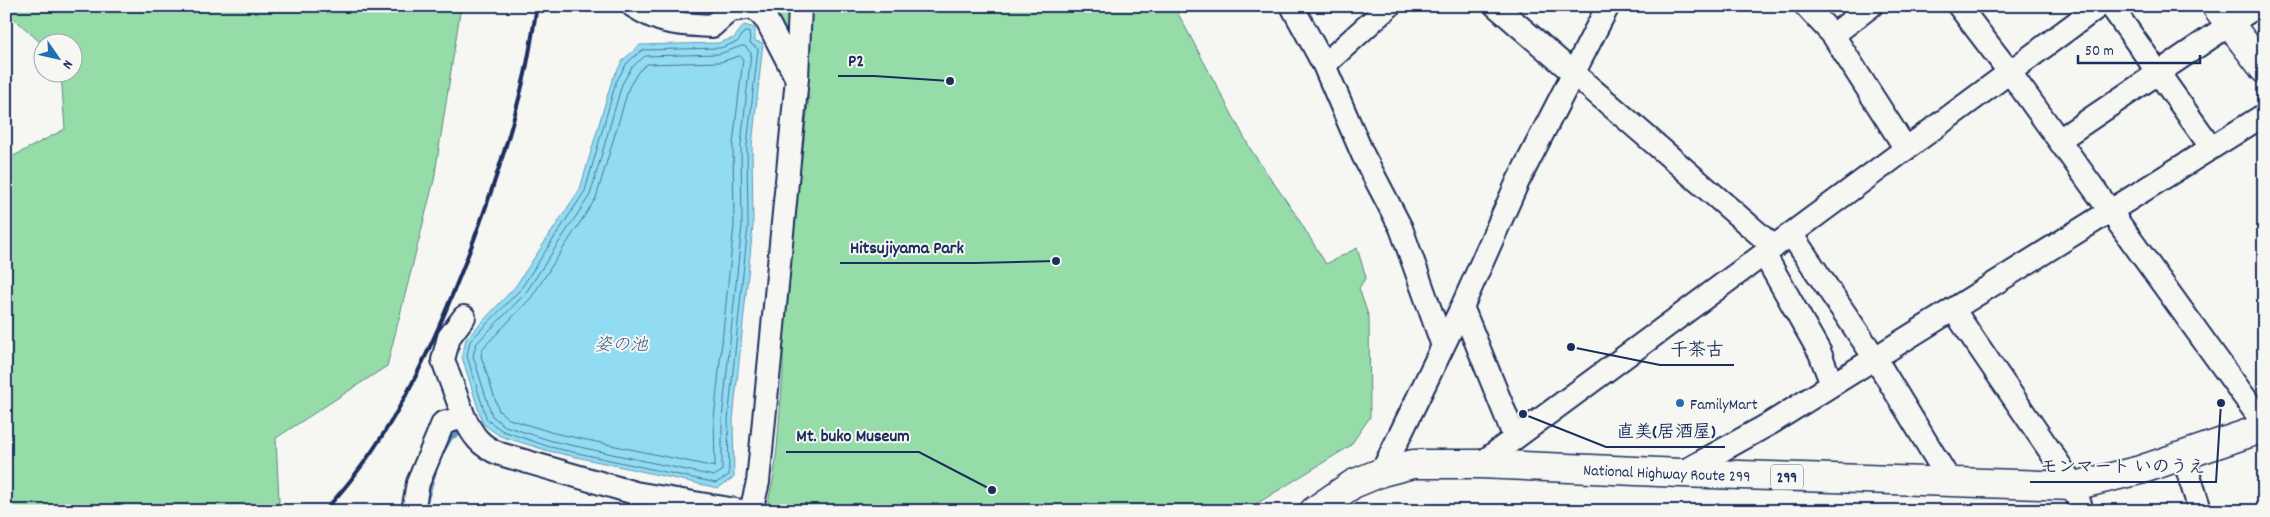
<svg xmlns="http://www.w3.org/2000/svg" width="2270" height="517" font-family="Dekko,'Klee One',sans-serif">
<rect width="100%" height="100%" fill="#f6f6f2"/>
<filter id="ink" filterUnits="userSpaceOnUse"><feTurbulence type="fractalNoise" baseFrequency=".02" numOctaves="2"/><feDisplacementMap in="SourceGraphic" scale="10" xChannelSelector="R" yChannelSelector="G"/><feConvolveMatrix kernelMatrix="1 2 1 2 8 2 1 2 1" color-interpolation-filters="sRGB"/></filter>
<g filter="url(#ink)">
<!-- green -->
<path fill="#96dca8" stroke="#588683" d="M6 6H461L434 180 387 366 276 438 279 502 270 511H6V160L65 129 61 73 72 72V42L42 44 6 11Z
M655 6H717L711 15 683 14Z
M765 6H1174L1251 150 1296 215 1326 264 1357 248 1366 277 1359 288 1369 318 1370 417 1350 446 1245 511H766L774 476 777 448 783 374V303L809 97 785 60Z"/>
<!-- water -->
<path fill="#91dcf2" stroke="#6297b7" d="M744 25 755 28V41L763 43 752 145 753 226 733 420 734 477 718 488 549 451 500 436 483 424 462 357 466 339 515 287 580 189 612 80 623 60 640 45 718 43 734 38Z"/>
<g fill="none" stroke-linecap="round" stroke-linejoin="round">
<!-- shore -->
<path stroke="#4a7499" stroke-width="1" d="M745 32H749L750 43 758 49 747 145 748 226 728 420 729 475 716 483 550 447 503 431 487 420 467 356 470 341 520 290 585 191 616 82 627 63 642 50 720 48 737 42Z
M742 46H745L751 53 741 145 742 226 722 419V471L714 476 552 441 505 426 492 416 473 356 476 344 525 294 590 195 622 84 632 67 645 56 719 54Z
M740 56 743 59 733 144 734 226 714 419 715 467 554 433 509 419 499 411 481 356 483 348 531 298 596 198 629 87 638 72 647 64 720 62Z"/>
<!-- stream -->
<path stroke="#6297b7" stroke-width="5" d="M442 452 451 437 466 431
M425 504 435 469"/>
<defs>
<path id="minor" d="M633 6C663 25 677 24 712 26L730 10 754 7 767 21 796 77
M1292 6 1324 65 1363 155 1401 228 1443 346
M1496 6 1774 247
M1806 6 1833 35 1906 149
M1959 6 2014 78 2264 424
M2111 6 2211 147
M1833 35 1871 6
M1324 65 1389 6
M2059 140 2257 6
M1791 234 1875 358 1951 483
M1764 254 1820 353 1832 385
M1462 307 1515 438
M1953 309 2074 486 2082 511
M464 317 449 337 443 360 464 417
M2183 456 2200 510
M1480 464 2099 6
M1382 472 1462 307 1518 181 1608 6
M1681 473 1771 423 2264 115
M413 511 418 483 443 423 464 417C473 436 480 446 500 454L635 493 742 511
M751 511 758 482 797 78 800 6"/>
<g id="highway">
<path d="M2216 6 2264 69"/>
<path id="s1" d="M1314 511 1353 484 1382 472 1413 464H1480L1681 473 2074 486 2140 470 2264 428"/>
</g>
</defs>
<!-- minor casing -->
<use href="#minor" stroke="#1b2f5e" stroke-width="26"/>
<!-- highway casing -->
<use href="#highway" stroke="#1b2f5e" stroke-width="31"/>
<!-- minor -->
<use href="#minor" stroke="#f6f6f2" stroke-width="22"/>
<!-- highway -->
<use href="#highway" stroke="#f6f6f2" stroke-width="28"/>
<!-- rail -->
<path stroke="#1b2f5e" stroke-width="4" d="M324 511C383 449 421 372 453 293 482 222 508 148 525 74 530 51 533 29 537 6"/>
</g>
</g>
<!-- markers -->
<circle fill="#1f6fb2" stroke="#f6f6f2" stroke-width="2" cx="1680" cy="403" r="5"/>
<g text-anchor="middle" stroke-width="4" stroke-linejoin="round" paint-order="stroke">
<!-- shield labels -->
<rect fill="#f6f6f2" stroke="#5d6b8a" stroke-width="1" x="1771" y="464.5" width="32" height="25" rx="4"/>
<g font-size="15" font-weight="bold" fill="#1b2f5e">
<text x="1787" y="482">299</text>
</g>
<!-- poi labels -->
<g font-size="16" fill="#1b2f5e" stroke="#f6f6f2" text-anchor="start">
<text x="1690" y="409">FamilyMart</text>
</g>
<!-- street labels -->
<g font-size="16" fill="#1b2f5e" stroke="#f6f6f2">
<text dy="6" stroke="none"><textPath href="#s1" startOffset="365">National Highway Route 299</textPath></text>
</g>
<!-- water labels -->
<g font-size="18" font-style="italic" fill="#385a83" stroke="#f6f6f2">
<text x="621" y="350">姿の池</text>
</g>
</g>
<!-- callouts -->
<path fill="none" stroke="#1b2f5e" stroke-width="2" d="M950 81L874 76H838M1056 261L974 263H840M1571 347L1660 365H1734M1523 414L1606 447H1725M992 490L919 452H786M2221 403L2216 482H2030"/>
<g fill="#1b2f5e" stroke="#f6f6f2" stroke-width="2">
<circle cx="950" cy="81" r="5"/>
<circle cx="1056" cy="261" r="5"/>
<circle cx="1571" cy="347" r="5"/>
<circle cx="1523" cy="414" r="5"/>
<circle cx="992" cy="490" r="5"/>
<circle cx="2221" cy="403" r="5"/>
</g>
<g font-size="18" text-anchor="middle" font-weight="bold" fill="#1b2f5e" stroke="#f6f6f2" stroke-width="4" stroke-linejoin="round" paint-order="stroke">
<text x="856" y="66">P2</text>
<text x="907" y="253">Hitsujiyama Park</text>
<text x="1697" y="355">千茶古</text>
<text x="1666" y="437">直美(居酒屋)</text>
<text x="853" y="441">Mt. buko Museum</text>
<text x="2123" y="472">モンマート いのうえ</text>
</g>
<!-- margin -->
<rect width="2270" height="517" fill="none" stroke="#f6f6f2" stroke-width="25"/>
<rect x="12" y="12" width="2245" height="492" fill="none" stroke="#1b2f5e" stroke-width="2" filter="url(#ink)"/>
<!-- north arrow -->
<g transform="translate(58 58) rotate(124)"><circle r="24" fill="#f6f6f2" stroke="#9ea6b7"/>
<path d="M0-4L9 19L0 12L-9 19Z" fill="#1f6fb2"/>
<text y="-8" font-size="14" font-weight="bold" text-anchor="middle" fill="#1b2f5e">N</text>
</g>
<!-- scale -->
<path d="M2078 55v8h122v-8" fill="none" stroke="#1b2f5e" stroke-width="2.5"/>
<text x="2085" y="55" font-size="15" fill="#1b2f5e" stroke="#f6f6f2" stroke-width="4" paint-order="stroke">50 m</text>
</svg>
